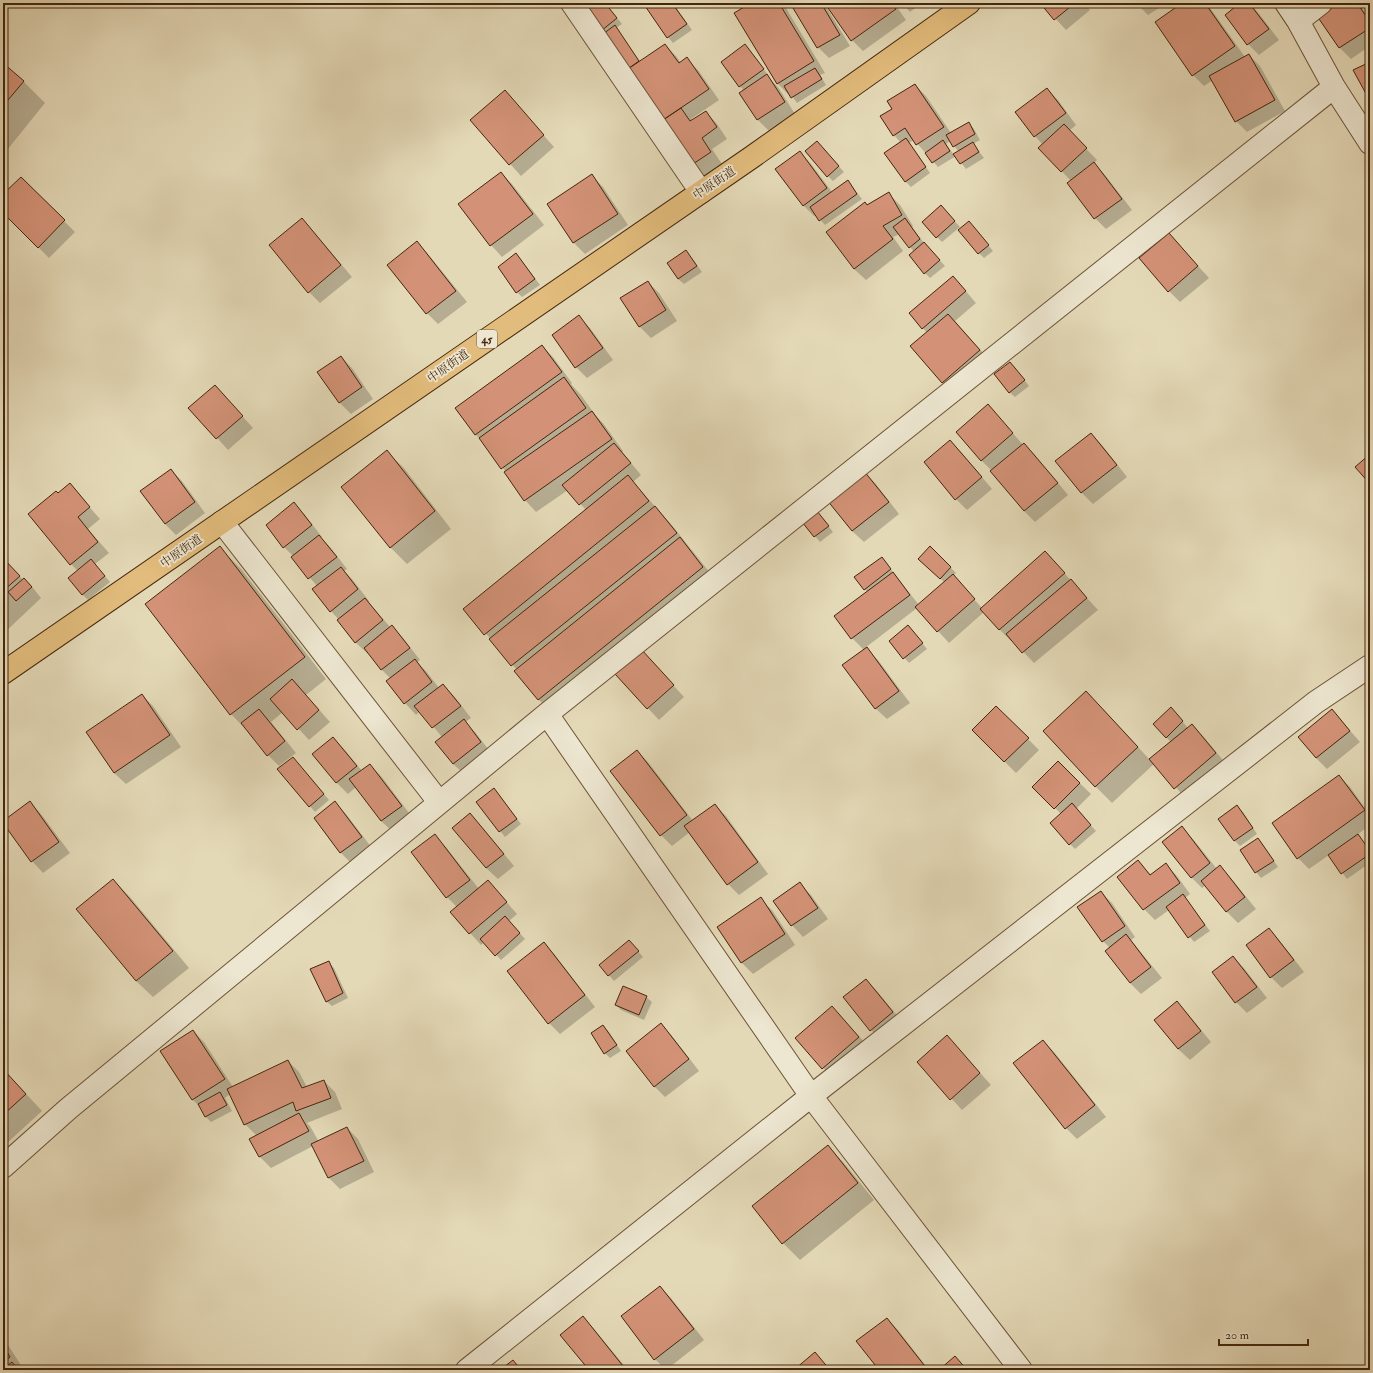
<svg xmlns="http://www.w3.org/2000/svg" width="1373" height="1373" font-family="'IM FELL Double Pica','Noto Serif JP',serif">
<rect width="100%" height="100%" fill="#e4d9b7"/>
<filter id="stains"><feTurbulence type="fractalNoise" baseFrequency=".005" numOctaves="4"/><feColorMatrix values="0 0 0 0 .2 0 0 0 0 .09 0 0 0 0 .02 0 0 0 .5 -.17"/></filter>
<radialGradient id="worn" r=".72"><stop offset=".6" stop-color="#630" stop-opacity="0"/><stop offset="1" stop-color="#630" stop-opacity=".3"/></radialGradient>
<!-- shadow -->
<path fill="#0003" fill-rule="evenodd" d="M586 3H605L622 24 616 28 640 62 665 45 676 56 681 63 687 59 698 70 719 100 691 119 693 121 706 112 717 124 727 139 712 149 722 164 702 177 691 166Z
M644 3H673L692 30 673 43 668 37Z
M753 3H783L825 73 820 75 826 85 797 103 790 93 788 94 777 83Z
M792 3H824L850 46 829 58 818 47Z
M832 3H894L906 20 863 51 852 40Z
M902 3H922L910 12Z
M1041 3H1084L1090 10 1066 30Z
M1136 3H1167L1148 15Z
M1184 3H1207L1208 5 1245 57 1249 55 1260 66 1285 111 1247 132 1236 121 1213 80 1204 86 1193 75Z
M1242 3H1249L1257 11 1279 40 1259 55 1248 44Z
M1338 3H1359L1370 19V46L1351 59 1340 48 1318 16Z
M750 51 768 75 767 76 778 87 795 114 769 131 758 120 741 93 744 91 722 62Z
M3 65 23 81 45 103 3 155Z
M915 85 926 96 951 133 969 123 974 129 980 140 973 144 984 158 966 169 956 156 938 167 914 140 909 143 930 173 911 187 905 181 901 143 894 135 893 109ZM950 141 959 152 954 155 946 144Z
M1047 89 1058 100 1076 125 1069 131 1097 160 1094 163 1105 175 1132 210 1106 229 1095 218 1071 181 1040 148 1043 145 1035 136 1017 112Z
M504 91 554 147 521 176 471 120Z
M822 147 844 172 833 181 828 176Z
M799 152 811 164 832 192 848 181 862 199 825 225 816 215 814 216 803 205Z
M501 173 512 184 544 225 502 257 491 245Z
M592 176 603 187 628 225 585 254 574 243 548 204Z
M21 178 75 232 49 258 3 212V196Z
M889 194 900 205 913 226 912 227 924 243 945 266 930 278 925 273 914 252 900 234 893 237 903 251 866 280 854 269 868 206Z
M946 212 960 227 942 242 937 237Z
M302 220 313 231 352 277 320 303 309 292Z
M974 228 993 251 984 258 979 253Z
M1169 234 1209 278 1180 302 1169 291Z
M417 243 428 254 467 302 438 324 427 313 389 265Z
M686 251 691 257 702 272 684 284 678 279 668 264Z
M516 254 521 260 540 285 522 297 517 292Z
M648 282 659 293 677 321 651 338 640 327 622 298Z
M964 289 976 303 955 321 991 362 954 393 942 382 927 333 923 328Z
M579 317 590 328 613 360 587 378 576 367Z
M542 346 553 357 572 383 571 384 581 395 596 416 603 423 623 451 622 452 641 475 633 482 671 524 719 584 556 716 539 700 515 671 517 670 465 609 586 510 568 490 536 512 525 500 506 472 482 441 475 434Z
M341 357 352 368 373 399 351 414 340 403 319 372Z
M1015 368 1029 386 1015 397 1009 392Z
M215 386 253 428 228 450 190 408Z
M999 417 1023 445 1024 444 1035 455 1068 495 1035 522 1024 511 992 471 981 460Z
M1091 434 1102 445 1127 477 1093 504 1082 493 1057 461Z
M950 441 961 452 992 489 967 510 956 499Z
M387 452 404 468 451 529 407 564 390 547Z
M171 470 182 481 205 513 176 535 165 524Z
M864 472 875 483 899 514 864 542 852 531 828 500Z
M70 485 100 519 88 529 109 553 95 564 110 582 88 600 82 594 78 571 71 564 58 495Z
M294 504 305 515 322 537 321 538 330 547 347 569 344 571 352 579 369 601 368 602 391 628 392 627 403 638 420 660 417 662 426 671 439 688 443 685 454 696 471 718 465 722 475 732 492 754 465 775 453 764 436 742 442 737 420 711 416 715 405 703 391 679 382 670 368 652 367 653 355 642 339 620 331 611 317 586 292 557 293 556 284 547Z
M822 518 833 532 820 542 815 536Z
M930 547 956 573 953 576 982 608 1056 564 1098 610 1034 663 1012 640 1011 641 1000 630 984 612 949 643 917 608 865 648 878 660 910 703 887 719 875 708 864 650 852 638 868 592 864 589 882 558 919 605 945 583 919 559Z
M220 548 242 570 326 679 306 695 330 722 309 740 283 712 271 722 296 753 279 766 268 755 252 736 231 714Z
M3 558 23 580 24 579 30 584 41 598 3 634Z
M908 626 927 649 909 663 890 641Z
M652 662 684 697 659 720 616 674Z
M142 695 153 706 181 747 126 784 114 773Z
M996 707 1039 750 1016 773 973 730Z
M1103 709 1150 760 1171 742 1166 737 1176 714 1188 728 1192 725 1203 736 1227 765 1186 799 1155 763 1112 803 1095 786Z
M1332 710 1360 742 1327 769 1316 758Z
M333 738 344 749 362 771 370 765 381 776 412 817 393 832 381 821 356 787 348 794 337 783 313 754Z
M637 751 648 762 693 821 715 805 726 816 768 874 739 895 728 884 690 832 672 846 661 835 611 771Z
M1058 762 1091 794 1076 809 1096 831 1075 849 1070 844 1061 814 1034 787Z
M298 763 329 800 315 812 279 770Z
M1339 776 1350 787 1370 815V825L1357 835 1370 851V863L1347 879 1329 855 1309 869 1298 858Z
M499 795 521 824 505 837 477 802Z
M30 802 41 814 70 853 43 873 32 861 3 822Z
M335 803 346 814 372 848 352 864 340 852Z
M1237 807 1243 812 1257 834 1240 846 1235 841 1220 819Z
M470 814 481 826 514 866 498 879 486 868Z
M1182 828 1193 839 1217 869 1220 867 1231 878 1256 909 1238 923 1227 912 1206 885 1202 888 1191 877Z
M435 836 446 847 479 889 488 881 517 914 509 921 525 939 501 960 484 942 481 945 451 912 457 907 447 897Z
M1258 839 1263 845 1278 867 1261 878 1256 872 1241 850Z
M1138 861 1151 875 1166 865 1177 876 1190 894 1185 898 1210 931 1194 942 1169 910 1155 920 1144 909 1119 877Z
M113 880 130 897 189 968 153 997 136 981 78 909Z
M800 884 811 895 828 919 803 937 792 925Z
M1101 892 1112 903 1135 937 1131 940 1162 978 1141 994 1130 983 1110 948 1103 941Z
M760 899 772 910 795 945 753 974 742 963 718 927Z
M1269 929 1280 941 1304 972 1282 988 1271 977Z
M544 943 555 955 595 1007 560 1034 549 1023 508 971Z
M634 946 643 957 614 981 600 965Z
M1233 957 1244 968 1267 998 1247 1013 1236 1002 1213 972Z
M328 962 334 968 348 998 332 1006 326 1001Z
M866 980 877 991 904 1024 882 1041 871 1030Z
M646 997 652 1002 644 1020 621 1010 616 1005Z
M1177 1002 1188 1014 1211 1042 1190 1060 1178 1049Z
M832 1007 870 1048 834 1080 797 1038Z
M661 1025 672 1036 699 1071 665 1097 654 1086Z
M603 1026 609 1032 621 1051 610 1058 605 1053Z
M193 1031 204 1042 233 1087 288 1061 299 1072 307 1087 324 1081 335 1092 342 1109 307 1123 310 1126 319 1142 347 1128 358 1139 374 1172 340 1189 329 1178 313 1146 271 1168 260 1157 250 1140 257 1136 245 1124 230 1094 225 1098 232 1111 211 1122 206 1117 201 1108 193 1100 162 1051Z
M1043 1041 1054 1052 1106 1117 1077 1139 1066 1128 1014 1064Z
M958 1048 991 1085 962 1110 918 1062Z
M3 1069 42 1111 5 1145 3 1142Z
M828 1146 844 1163 874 1200 800 1260 783 1243Z
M660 1287 671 1298 704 1340 666 1370 655 1359Z
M583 1318 594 1329 628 1370H590Z
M887 1319 898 1330 929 1370H880Z
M3 1337 24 1370H3Z"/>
<!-- building -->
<path fill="#d39277" stroke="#45260c" d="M584 3H605L617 18 601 31Z
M643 3H672L687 24 667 38Z
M751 3H779L814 61 777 84 734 13Z
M790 3H821L840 35 817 48Z
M835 3H892L896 9 851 41 828 8Z
M1040 3H1075L1054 20Z
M1182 3H1205L1235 46 1192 76 1155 22Z
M1240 3H1249L1269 29 1247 45 1225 15Z
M1336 3H1357L1370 22V28L1339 48 1317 16Z
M615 25 639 61 625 71 599 37Z
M665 44 679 63 687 57 709 89 660 122 625 71Z
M745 44 764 69 739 87 721 62Z
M1249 54 1275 100 1235 122 1209 76Z
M1370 62V101L1353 70Z
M3 63 24 81 3 106Z
M815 68 822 79 791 98 784 86Z
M767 74 785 102 757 120 739 93Z
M915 84 944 127 916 145 905 128 893 136 880 116 892 109 887 101Z
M1047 88 1066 113 1034 137 1015 112Z
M505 90 544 135 509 165 470 120Z
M681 108 690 121 706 111 717 127 702 138 711 152 690 166 660 122Z
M969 122 975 134 953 147 946 135Z
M1064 124 1087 148 1061 172 1038 148Z
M906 138 926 167 905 182 884 153Z
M943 140 950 151 932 163 925 153Z
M817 141 839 166 827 177 805 151Z
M973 142 979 152 960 164 953 154Z
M800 151 827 188 803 206 775 169Z
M1094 162 1122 199 1094 219 1067 183Z
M501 172 533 214 490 246 458 204Z
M592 174 618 214 573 243 547 204Z
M21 177 65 220 38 248 3 213V194Z
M848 180 857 194 819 221 810 207Z
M889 192 902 215 883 226 893 239 854 269 826 232 865 202 867 205Z
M941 205 955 221 936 238 922 222Z
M302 218 341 265 308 293 269 245Z
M905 218 920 239 909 248 893 227Z
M969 221 989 245 978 254 958 230Z
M1169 233 1198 266 1168 292 1139 258Z
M417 241 456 291 426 314 387 265Z
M924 242 940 260 924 274 909 255Z
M686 250 697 266 678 279 667 263Z
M516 253 535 279 516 293 498 267Z
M953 276 966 291 922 329 909 313Z
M648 281 666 310 639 327 620 298Z
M948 314 980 350 942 383 910 346Z
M579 315 603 348 575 368 552 335Z
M542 345 562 372 475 435 455 408Z
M341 356 362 387 339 403 317 372Z
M1010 362 1025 380 1009 393 994 374Z
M564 377 586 408 501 469 479 438Z
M215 385 243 416 216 439 188 408Z
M988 404 1013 433 981 461 956 432Z
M592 411 612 439 524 501 504 472Z
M1091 433 1117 465 1081 493 1055 461Z
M950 440 982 477 955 500 924 462Z
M614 443 631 463 579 505 562 485Z
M1024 443 1058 483 1024 511 990 471Z
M387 450 435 511 390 548 341 487Z
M1370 454V484L1355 467Z
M171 469 195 502 165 524 140 491Z
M864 471 889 502 852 531 827 500Z
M628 475 649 501 484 635 463 609Z
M70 483 90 507 78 517 98 542 70 565 28 514 56 491 58 493Z
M294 502 312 525 283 548 266 525Z
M655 506 677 533 511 666 489 639Z
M817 511 829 526 814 537 802 522Z
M319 535 337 557 308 579 291 557Z
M680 537 703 567 538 700 514 671Z
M220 546 305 657 230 715 145 604Z
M930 546 951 567 940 579 918 559Z
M1045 551 1065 573 999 630 980 609Z
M882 557 891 569 864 590 854 577Z
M3 558 20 576 3 591Z
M91 559 105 576 82 595 68 578Z
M341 567 358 589 330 612 312 589Z
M893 572 910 595 851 639 834 616Z
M953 574 975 599 937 632 915 607Z
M24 578 32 587 16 601 8 592Z
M1071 579 1087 598 1022 653 1006 634Z
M365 598 383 620 355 643 337 620Z
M392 625 410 648 381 670 364 648Z
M908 625 923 643 903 659 889 641Z
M867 647 899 691 875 709 842 665Z
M641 649 674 685 647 709 615 674Z
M415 659 432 682 404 704 386 681Z
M292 679 319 710 297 730 270 699Z
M443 684 461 706 432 728 414 706Z
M1086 691 1138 747 1095 787 1043 731Z
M142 694 170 735 114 773 86 732Z
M996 706 1029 738 1004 762 972 730Z
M1171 707 1183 721 1166 738 1153 724Z
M259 709 285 741 267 756 241 723Z
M1332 709 1350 731 1316 758 1298 737Z
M464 719 481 742 453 764 435 742Z
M1192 724 1216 753 1174 789 1149 759Z
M333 737 357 766 336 783 312 754Z
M637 750 687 815 660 836 610 771Z
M293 757 324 794 309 807 277 769Z
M1058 761 1080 783 1054 809 1032 787Z
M370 764 402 806 381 821 349 779Z
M1339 775 1365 810 1297 859 1272 823Z
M494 788 517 819 499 832 476 802Z
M30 801 59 842 31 862 3 823V821Z
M335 801 362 837 340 853 314 818Z
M1072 803 1091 825 1069 845 1050 823Z
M715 804 758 862 727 885 684 826Z
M1237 805 1253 828 1234 841 1218 819Z
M470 813 504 854 486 868 452 828Z
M1182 826 1210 863 1191 878 1162 842Z
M435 834 470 880 446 898 411 852Z
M1358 834 1370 851V854L1341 874 1328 855Z
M1258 838 1274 861 1255 873 1240 850Z
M1138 860 1150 875 1166 863 1180 883 1143 910 1117 877Z
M1220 865 1245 897 1226 912 1201 881Z
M113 879 173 951 136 981 76 909Z
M488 880 507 902 469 934 450 912Z
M800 882 818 908 791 926 773 901Z
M1101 891 1125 926 1102 942 1077 907Z
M1183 894 1205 925 1188 938 1166 907Z
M761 897 785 934 741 963 717 927Z
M505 916 520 933 495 956 480 939Z
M1269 928 1294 960 1270 978 1246 945Z
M1126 934 1151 967 1130 983 1105 951Z
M629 940 639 951 608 976 599 965Z
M544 942 585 995 548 1024 507 971Z
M1233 956 1257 987 1235 1003 1212 972Z
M329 961 343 993 326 1002 310 969Z
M866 979 893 1012 870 1031 843 997Z
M623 986 647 996 639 1015 615 1005Z
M1177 1001 1201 1031 1178 1049 1154 1020Z
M832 1006 859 1037 822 1069 795 1038Z
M661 1023 689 1059 654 1087 626 1051Z
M603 1025 617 1045 604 1054 591 1033Z
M193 1030 225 1079 192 1100 160 1051Z
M947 1035 980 1073 950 1100 917 1062Z
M1043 1040 1095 1105 1065 1129 1013 1063Z
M288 1060 302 1088 324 1080 331 1098 296 1111 293 1102 244 1125 227 1089Z
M3 1069 26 1094 3 1115Z
M220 1092 227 1105 205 1117 198 1104Z
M299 1113 309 1131 259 1157 249 1139Z
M347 1127 364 1161 328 1178 311 1144Z
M828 1145 858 1183 782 1244 752 1206Z
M660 1286 694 1329 654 1360 621 1316Z
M583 1316 623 1366 618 1370H589L560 1335Z
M887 1318 928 1370H879L856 1341Z
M3 1345 10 1357 3 1363Z
M815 1352 830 1370H796L795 1369Z
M955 1356 967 1370H939Z
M513 1360 521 1370H500Z
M12 1362 18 1370H3V1369Z"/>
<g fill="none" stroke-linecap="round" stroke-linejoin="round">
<defs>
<path id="minor" d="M572 3 701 192
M1286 3 1298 21 1334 87 1370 143
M1298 21 1321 3
M222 522 439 802
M547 714 811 1096 1021 1370
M3 1167 68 1109 547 714 1334 87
M467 1370 811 1096 1316 702 1370 666"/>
<path id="major" d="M3 673 752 157 969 3"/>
</defs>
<!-- minor casing -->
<use href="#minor" stroke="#6d5337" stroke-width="24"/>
<!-- major casing -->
<use href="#major" stroke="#45260c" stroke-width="24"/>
<!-- minor -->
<use href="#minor" stroke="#ede6d0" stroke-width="22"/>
<!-- major -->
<use href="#major" stroke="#e2bc7c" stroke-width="22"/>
</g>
<g text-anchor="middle" stroke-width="3.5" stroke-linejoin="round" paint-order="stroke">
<!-- shield labels -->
<rect fill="#ede6d0" stroke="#776047" stroke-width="1" x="477" y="330" width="20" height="18" rx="3"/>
<g font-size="11" font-weight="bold" fill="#45260c">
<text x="487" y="343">45</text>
</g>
<!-- street labels -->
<g font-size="12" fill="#45260c" stroke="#ede6d0">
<text transform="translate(714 183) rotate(-34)" y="4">中原街道</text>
<text transform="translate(448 366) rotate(-35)" y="4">中原街道</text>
<text transform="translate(181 551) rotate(-35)" y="4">中原街道</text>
</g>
</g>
<!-- margin -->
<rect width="1373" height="1373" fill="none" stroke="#e4d9b7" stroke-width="16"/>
<rect x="4" y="4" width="1365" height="1365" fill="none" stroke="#45260c" stroke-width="2"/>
<rect x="8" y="8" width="1357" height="1357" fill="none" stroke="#45260c"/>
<!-- scale -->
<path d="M1219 1339v6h89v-6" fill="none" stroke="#45260c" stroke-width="2"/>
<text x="1225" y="1339" font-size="12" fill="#45260c" stroke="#ede6d0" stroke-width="3" paint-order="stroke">20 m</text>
<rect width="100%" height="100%" filter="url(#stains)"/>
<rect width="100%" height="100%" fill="url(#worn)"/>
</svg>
